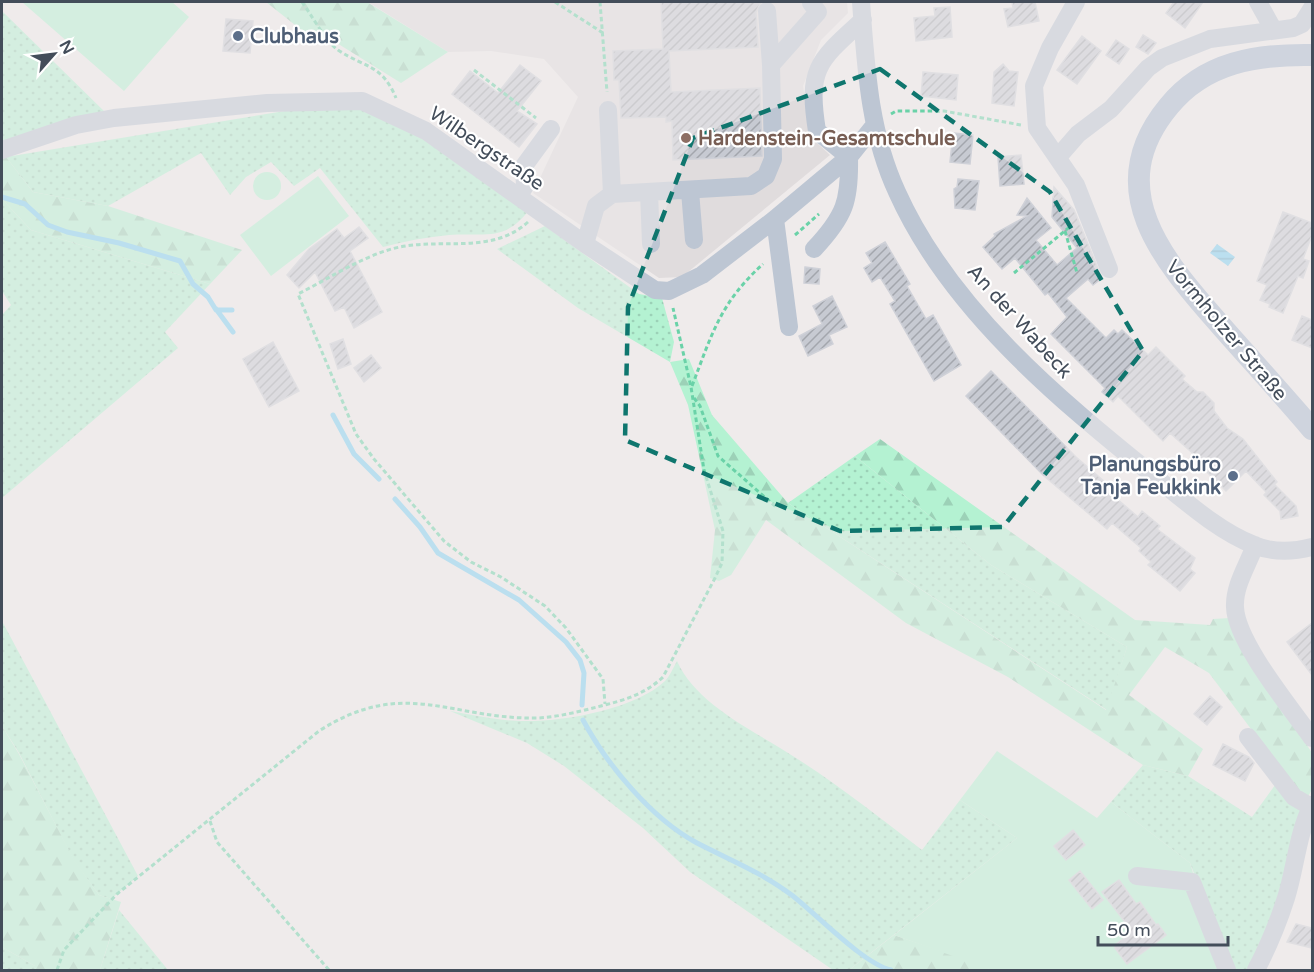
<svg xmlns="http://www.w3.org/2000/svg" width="1314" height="972" font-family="'Varela Round',sans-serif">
<defs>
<pattern id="grass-dots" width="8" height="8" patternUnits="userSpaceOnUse" patternTransform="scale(1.5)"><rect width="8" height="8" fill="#b4f2d2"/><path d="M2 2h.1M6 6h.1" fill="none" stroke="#9cd1b7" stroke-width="1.8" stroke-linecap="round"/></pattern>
<pattern id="forest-firs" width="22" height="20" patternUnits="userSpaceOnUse" patternTransform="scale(1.5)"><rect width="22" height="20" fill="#b4f2d2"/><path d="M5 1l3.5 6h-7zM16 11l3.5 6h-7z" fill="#9cd1b7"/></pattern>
<pattern id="water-rules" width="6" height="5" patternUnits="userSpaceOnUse" patternTransform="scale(1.5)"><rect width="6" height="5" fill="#7dd0f3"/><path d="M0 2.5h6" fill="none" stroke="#68abc8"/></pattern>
<pattern id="building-hatch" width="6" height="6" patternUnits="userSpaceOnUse" patternTransform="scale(1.5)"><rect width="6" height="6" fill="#c7cad2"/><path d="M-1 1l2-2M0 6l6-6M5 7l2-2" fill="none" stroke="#a3a6ad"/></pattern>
</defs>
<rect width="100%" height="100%" fill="#efebeb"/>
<!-- education -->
<path fill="#e0dcdd" d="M368 2H847L848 13 821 40 803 86 811 133 816 142 830 155 682 277 659 278 533 193 578 97 544 59 491 51 448 52Z"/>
<!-- grass -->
<path fill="url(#grass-dots)" d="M2 11 107 114 2 144Z
M315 106H362L397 122 529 210C504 243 484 232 449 235 427 237 405 241 383 247L320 168 294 186 271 162 246 177 230 195 201 153 108 206 33 192 6 157Z
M2 199 31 230 210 284 165 332 178 348 2 498V315L11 305 2 291Z
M545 226 639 294 662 298 674 342 670 362 578 308 497 249Z
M855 456 991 565 1127 647 1107 710 788 503Z
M2 621 138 876 111 899 99 895 74 861 19 753 2 726Z
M677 661C697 706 757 732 796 758 840 786 881 819 922 850L960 800 1017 838 849 970H833L690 872 643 828 564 766 527 743 450 711C468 714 487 718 505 720 549 725 632 712 665 681 670 676 673 668 677 661Z
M1143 765 1188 776 1252 817 1278 781 1303 808 1282 896 1251 970H1233L1228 962 1190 863 1111 802Z
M119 910 168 970H100Z
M2 947 35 966V970H2Z"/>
<!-- forest -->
<path fill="url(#forest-firs)" d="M266 2H367L448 52 401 83 332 40H314Z
M6 157 33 192 108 206 242 250 210 284 31 230 2 199V158Z
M689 359 712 415 788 503 1106 710 1127 647 991 565 855 456 880 439 1135 620 1210 625 1213 619 1230 618 1261 673 1312 753V789L1308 797 1296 789 1209 673 1165 647 1129 695 1203 749 1188 776 1143 765 1008 677 906 623 766 520 731 575 719 581 710 578 715 530 688 405 670 362Z
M2 726 19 754 74 860 99 895 121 902 100 970H35V966L2 947Z
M894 935 979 964 992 970H849Z"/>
<!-- park -->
<path fill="#b4f2d2" d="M22 2H172L189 17 124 91Z
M253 186a14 14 0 1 1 28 0a14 14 0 1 1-28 0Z
M318 176 349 216 271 276 240 235Z
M997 751 1097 818 1111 802 1190 863 1222 970H992L894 935 1017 838 960 800Z"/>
<!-- water -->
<path fill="url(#water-rules)" d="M1217 244 1235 257 1228 266 1210 253Z"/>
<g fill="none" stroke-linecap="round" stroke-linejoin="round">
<!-- stream -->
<path stroke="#7dd0f3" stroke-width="5" d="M2 197 25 204 48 225 67 232 119 243 180 261 193 284 208 297 216 310H232
M216 309 233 332
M333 415 354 454 379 479
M395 499 420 527 438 553 519 600 566 642 580 660 584 673 582 705
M583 720C607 765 652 819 697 843 730 860 763 873 793 896 817 915 864 964 891 970"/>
</g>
<!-- building -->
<path fill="url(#building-hatch)" stroke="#cfd1d8" stroke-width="1.5" d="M661 2H761L756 12 758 47 669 51 671 92 760 88 762 156 673 160 672 121 666 122V117L621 118 619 80H614L613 51 663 49Z
M1012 2H1035L1039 21 1008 27 1004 9 1013 8Z
M1174 2H1203L1185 28 1166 13Z
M950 7 952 37 916 41 914 18 935 16 934 8Z
M226 19 253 21 250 53 223 51Z
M1143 35 1156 43 1148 54 1136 47Z
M1082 36 1101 51 1077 84 1057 70Z
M1116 40 1129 49 1119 64 1106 55Z
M1003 64 1009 71 1018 72 1014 106 992 103 994 72Z
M520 65 541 81 517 111 537 124 519 147 452 94 470 71 498 93Z
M923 72 958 75 956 100 921 96Z
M953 133 973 135 970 164 950 162Z
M1021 155 1024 184 1000 186 998 157Z
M958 179 979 181 975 210 955 208 954 189 957 187Z
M1054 187 1074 210 1102 278 1093 285 1088 279 1066 298 1106 338 1114 330 1118 334 1122 330 1148 355 1156 347 1185 376 1182 379 1197 392H1203L1214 403V411L1227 428 1243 439 1277 482 1266 492 1246 471 1226 491 1203 468 1198 458 1170 433 1163 441 1118 396 1113 402 1102 392 1105 388 1051 334 1067 317 1048 293 1045 295 1015 258 1002 269 983 247 995 236 994 234 1027 216 1017 215 1027 198 1051 228 1036 240 1057 265 1077 248 1052 217Z
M1283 212 1312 223V235L1303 259 1309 261 1303 278 1298 276 1283 313 1269 307 1270 304 1260 300 1267 285 1257 281Z
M359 227 368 238 350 251 382 312 354 328 344 307 335 311 315 272 299 288 287 275 309 249 337 229 344 238Z
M885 242 910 284 907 286 926 319 933 315 961 365 934 381 890 304 895 301 880 277 872 282 864 268 872 263 866 253Z
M805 267 820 269 819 284 804 283Z
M832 296 847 327 829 335 833 344 808 356 799 336 822 324 813 306Z
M1302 316 1312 320V348L1292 340Z
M343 339 351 364 338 369 330 344Z
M273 342 299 391 269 407 243 359Z
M371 355 381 368 364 382 354 368Z
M991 371 1076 457 1112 488 1109 492 1138 517 1142 511 1160 526 1157 529 1195 558 1190 569 1195 573 1180 591 1148 565 1151 562 1139 551 1141 548 1112 523 1107 529 1044 476 966 396Z
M1274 484 1296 506 1298 516 1281 519 1280 511 1264 495Z
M1312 623V675L1287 642Z
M1210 696 1222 707 1207 725 1194 714Z
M1223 744 1249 757 1254 763 1245 781 1213 765Z
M1073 830 1085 845 1066 860 1054 846Z
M1080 871 1103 900 1092 909 1069 880Z
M1119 880 1136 904 1140 902 1156 925 1158 924 1166 935 1127 964 1115 948V945L1129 934 1123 924 1125 922 1102 892Z
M1296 924 1312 928V948L1287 942Z"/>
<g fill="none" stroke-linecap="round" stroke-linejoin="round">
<!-- path -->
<path stroke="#6ad2a8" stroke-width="3" stroke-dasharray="4.5 3" stroke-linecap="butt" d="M302 2C311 14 326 42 338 50 365 68 382 64 396 98
M555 2 603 33
M600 2 607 92
M474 70 536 118
M891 114 896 111H944L1021 125
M528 222C488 258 434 234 385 251 355 261 326 280 298 294L356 434 374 459 444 541 471 562 501 577 545 606 566 628 603 679 605 704
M1065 231 1077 273
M795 235 819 214
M1014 273 1072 225
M692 386C712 334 720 303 763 264
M694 398 700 406 718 456 776 507
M210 821 217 842 329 970
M57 970 64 950 117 894 319 731C405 676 450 720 538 718 559 717 581 711 601 706 625 700 645 694 663 677L715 578 722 563 723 531 704 470 691 387 673 308"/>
<!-- minor -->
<path stroke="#bdc6d3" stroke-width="18" d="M861 2C866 67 869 132 897 192 949 308 1057 398 1154 476 1184 500 1218 531 1254 545 1273 553 1293 552 1312 547
M1076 2 1050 48 1034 86 1037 128 1076 185 1109 269
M1258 2 1273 29
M767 11 771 65
M2 150 76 125 114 118 267 103 362 101 426 131 585 244 655 290 669 291 702 275 775 219 849 157 873 127
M1058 157 1078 134 1111 109 1148 68 1162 58 1210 39 1293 28 1302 24 1312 8
M690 191 694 240
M649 192 651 244
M612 194 751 186 766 176 773 159 771 65 818 12 811 3
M519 195 525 186 524 166 551 129
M775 219 789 327
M585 244 596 206 612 194 608 110
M814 249C845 216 850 201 849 157L817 131C807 68 818 61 863 20
M1255 545C1248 565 1234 585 1235 607 1236 642 1291 708 1312 738
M1248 737 1294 797 1311 807
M1137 876 1192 882 1227 970
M1256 970C1268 947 1278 923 1286 898 1296 866 1297 835 1312 805"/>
<!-- major -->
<path stroke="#a8b8ce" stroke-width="22" d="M1312 55C1257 54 1205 62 1169 106 1099 190 1165 262 1222 327 1252 361 1283 395 1312 429"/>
</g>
<!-- marked area -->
<path d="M0 0H1314V972H0ZM880 69 1050 192 1143 351 1003 527 840 531 625 440 628 307 693 138Z" fill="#efebeb" fill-opacity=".55" fill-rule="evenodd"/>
<path fill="none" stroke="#0f766e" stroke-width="4.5" stroke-dasharray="12 8" stroke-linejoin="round" d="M880 69 1050 192 1143 351 1003 527 840 531 625 440 628 307 693 138Z"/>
<!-- markers -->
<g fill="#5c6f8a" stroke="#fff" stroke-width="2">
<circle cx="238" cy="36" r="6"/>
<circle cx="1233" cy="476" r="6"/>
</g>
<circle fill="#8d6e63" stroke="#fff" stroke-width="2" cx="686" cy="138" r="6"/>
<g text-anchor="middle" stroke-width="4.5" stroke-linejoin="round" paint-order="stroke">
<!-- service labels -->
<g font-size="20" font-weight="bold" fill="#4e5e75" stroke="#fff" text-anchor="start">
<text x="250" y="43">Clubhaus</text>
<text x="1221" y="471" text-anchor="end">Planungsbüro<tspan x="1221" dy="23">Tanja Feukkink</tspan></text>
</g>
<!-- education labels -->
<g font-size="20" font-weight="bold" fill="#785e54" stroke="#fff" text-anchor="start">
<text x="698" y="145">Hardenstein-Gesamtschule</text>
</g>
<!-- street labels -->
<g font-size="20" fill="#434d5a" stroke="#fff">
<text transform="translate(487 148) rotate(34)" y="7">Wilbergstraße</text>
<text transform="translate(1020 321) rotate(48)" y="7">An der Wabeck</text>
<text transform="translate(1227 330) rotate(50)" y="7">Vormholzer Straße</text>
</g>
</g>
<!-- border -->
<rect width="1314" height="972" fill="none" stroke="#434d5a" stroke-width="6"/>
<!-- north arrow -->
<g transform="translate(54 54) rotate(62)" stroke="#ffffff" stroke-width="4.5" paint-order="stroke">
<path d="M0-4.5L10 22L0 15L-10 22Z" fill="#434d5a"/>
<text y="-9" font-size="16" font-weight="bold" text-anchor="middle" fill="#434d5a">N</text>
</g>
<!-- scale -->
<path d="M1098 936v9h130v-9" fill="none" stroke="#434d5a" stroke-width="3"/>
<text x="1107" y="936" font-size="18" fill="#434d5a" stroke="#ffffff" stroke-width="4.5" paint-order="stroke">50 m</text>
</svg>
